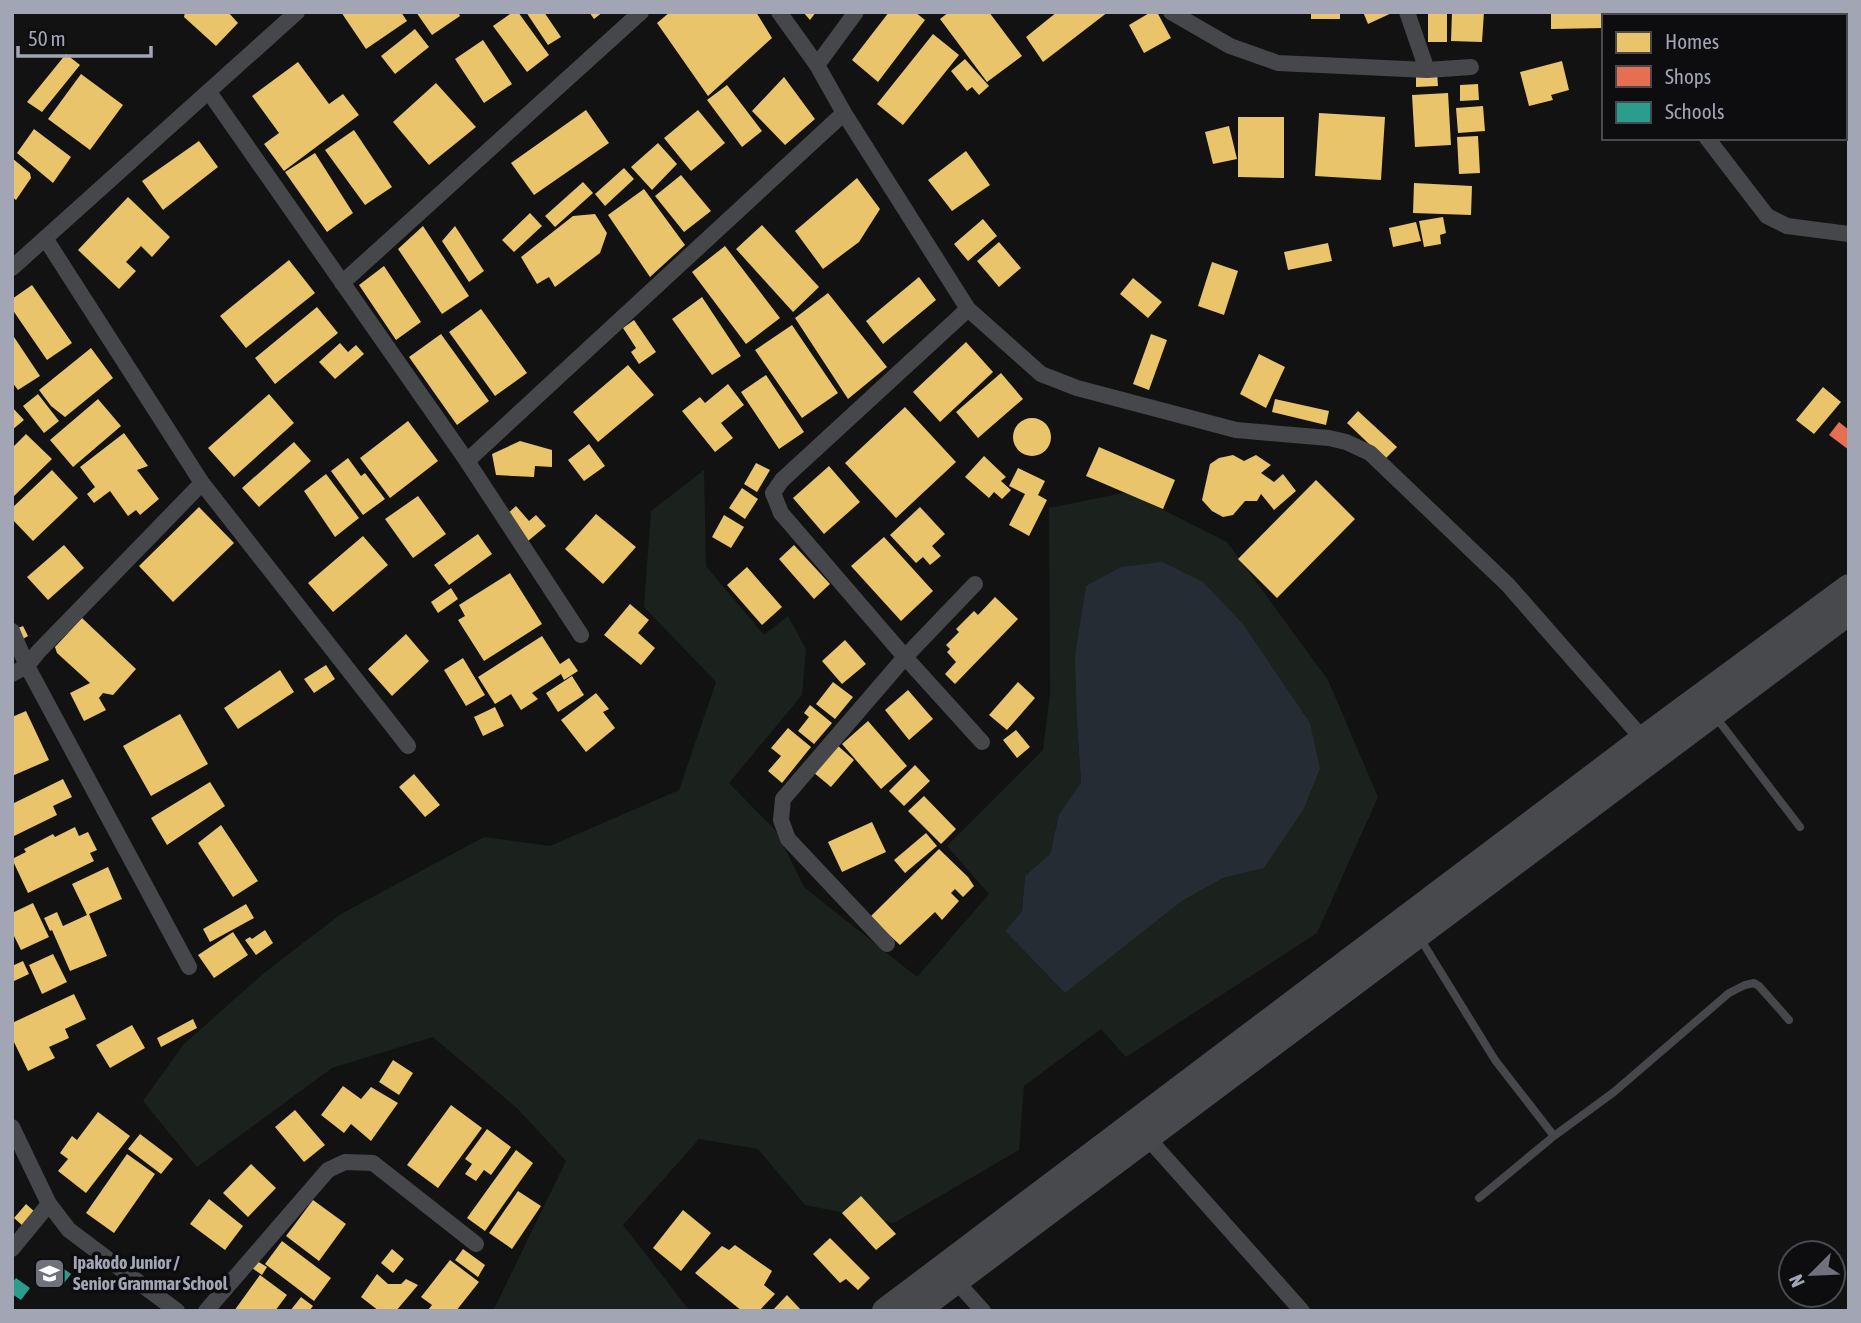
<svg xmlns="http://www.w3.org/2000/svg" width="1861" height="1323" font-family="'Asap Condensed',sans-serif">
<rect width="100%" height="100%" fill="#121212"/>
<!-- green -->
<path fill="#1b211c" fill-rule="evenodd" d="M704 470 706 566 764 635 788 616 806 649 802 695 729 783 776 831 804 887 917 977 989 894 947 846 1043 750 1050 694 1049 508 1128 492 1227 542 1328 680 1378 797 1317 933 1126 1057 1101 1029 1024 1086 1019 1150 894 1223 805 1205 758 1149 699 1139 623 1225 690 1311H493L566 1161 518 1109 433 1037 332 1068 197 1167 143 1101 183 1045 264 973 341 914 484 837 550 846 679 790 716 682 644 607 651 511ZM1077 722 1320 769 1304 809 1264 868 1223 878 1182 901 1065 992 1005 931 1022 911 1025 876 1050 854 1059 814 1081 784Z"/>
<!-- water -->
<path fill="#252c34" d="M1162 562 1203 582 1243 624 1310 723 1320 769 1304 809 1264 868 1223 878 1182 901 1065 993 1005 931 1022 911 1025 876 1050 854 1059 814 1081 783 1077 722 1075 656 1086 586 1121 567Z"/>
<!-- homes -->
<path fill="#e9c46a" d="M185 12H228L238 23 216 46 184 17Z
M341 12H401L407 21 366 49Z
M416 12H458L460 16 432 35Z
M513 12H518L549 55 527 72 493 26Z
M526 12H544L561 37 548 45Z
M589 12H603L594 19Z
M670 12H756L772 38 708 96 657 23Z
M803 12H816L810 20Z
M889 12H915L925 20 878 82 852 60Z
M949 12H989L1022 56 987 82 940 19Z
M1057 12H1108L1043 62 1026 37Z
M1151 12H1157L1171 38 1144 53 1129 25Z
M1311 12H1340V19H1311Z
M1363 12H1394L1368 24Z
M1428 12H1447V42H1428Z
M1452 12H1484L1482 42 1451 41Z
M1551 12H1609V16H1604V28L1551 29Z
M415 29 429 47 395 74 381 56Z
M933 34 959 55 903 125 877 104Z
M483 40 512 84 484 103 455 59Z
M66 54 80 65 42 112 27 102Z
M965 59 989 86 979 95 972 87 967 91 951 71Z
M1562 61 1569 90 1551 95 1553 100 1529 106 1520 72Z
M298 62 329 104 343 94 359 115 284 171 264 144 279 133 252 96Z
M1437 72 1438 86 1416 87V73Z
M81 74 123 105 90 150 48 119Z
M784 77 815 119 785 145 752 111Z
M436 83 476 127 429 165 393 122Z
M1478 84 1479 100 1460 101V85Z
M727 85 762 131 742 147 707 100Z
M1448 93 1451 145 1415 147 1412 95Z
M1483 106 1485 131 1458 133 1456 108Z
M586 110 609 143 534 195 511 163Z
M698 110 725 143 691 171 664 138Z
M1319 113 1385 117 1381 180 1315 176Z
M1238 117H1284V178L1238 177Z
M1229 126 1237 159 1213 164 1205 132Z
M34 129 71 157 53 183 17 153Z
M354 130 392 187 365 205 325 150Z
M1478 136 1480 173 1459 174 1457 137Z
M199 141 218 167 163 210 142 181Z
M658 143 677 164 652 190 631 167Z
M966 151 990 185 952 211 928 180Z
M315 153 353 213 327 232 285 172Z
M12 158 30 173 31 178 16 200 12 197Z
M624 168 634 179 605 206 595 194Z
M681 175 711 211 684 232 655 196Z
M857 178 880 209 859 242 823 269 795 231Z
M583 182 593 193 555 227 545 216Z
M1414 183 1472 186 1471 215 1413 213Z
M644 189 685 245 650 277 608 215Z
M128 197 170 237 152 257 141 246 126 262 136 271 119 289 78 250Z
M530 213 542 226 514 252 502 240Z
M595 214 607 233 600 253 555 287 549 277 537 284 521 257 573 216Z
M1443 217 1446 233 1440 235 1441 244 1424 247 1419 221Z
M983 219 997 236 968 261 954 244Z
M1416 222 1421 241 1393 247 1389 228Z
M762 225 819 287 793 312 736 249Z
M423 226 469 296 442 314 398 249Z
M455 226 484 271 469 282 442 241Z
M999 242 1021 268 999 287 977 261Z
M1328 243 1332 261 1288 270 1284 252Z
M725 246 780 318 746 344 692 272Z
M289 260 315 293 246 348 220 316Z
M1212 262 1238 271 1224 315 1198 306Z
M384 266 421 322 396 340 359 285Z
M919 277 936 300 883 344 866 321Z
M1133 278 1162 302 1148 318 1120 294Z
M32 285 72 343 47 360 12 309V299Z
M828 293 887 367 848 399 795 318Z
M702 297 741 356 712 375 672 319Z
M317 307 338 333 275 384 255 358Z
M481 309 527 373 495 396 449 332Z
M634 320 656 352 639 364 631 352 636 348 623 328Z
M792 325 838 393 802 418 755 350Z
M12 334 40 376 18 390 12 382Z
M441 334 489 401 457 425 409 357Z
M1151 334 1167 340 1149 390 1133 384Z
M966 342 993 372 940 422 913 392Z
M340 343 348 352 356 345 364 354 335 379 319 362Z
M91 348 113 378 65 417 51 406 39 390Z
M1259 354 1285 367 1266 408 1240 394Z
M628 365 654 395 598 442 573 412Z
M1001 373 1023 399 978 438 956 412Z
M766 375 804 432 779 449 741 392Z
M728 384 744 405 721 423 733 438 715 452 682 411 700 397 705 403Z
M1823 387 1841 402 1814 434 1796 420Z
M38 394 59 421 44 433 23 406Z
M269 394 294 423 234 477 208 448Z
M98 399 121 426 73 467 50 440Z
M1275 399 1329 411 1326 425 1272 412Z
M12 407 24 420 12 430Z
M905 407 956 462 896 518 845 463Z
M1358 411 1397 447 1385 459 1347 423Z
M1013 437a19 19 0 1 1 38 0a19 19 0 1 1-38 0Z
M408 421 438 461 390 498 360 458Z
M124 433 148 466 137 470 159 499 140 515 136 510 128 516 110 491 94 503 87 494 95 487 80 467Z
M26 434 52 459 12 498V448Z
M520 441 552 450V467L535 466 534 477 496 475 492 454Z
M294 442 311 461 259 507 242 488Z
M589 444 605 466 584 481 568 460Z
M1099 447 1175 480 1163 509 1086 476Z
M1233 455 1244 461 1256 455 1271 465 1261 473 1274 482 1283 474 1296 491 1274 510 1261 494 1257 501H1245L1233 515 1223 517 1212 511 1202 500 1210 464 1219 458Z
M984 456 1006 477 1001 481 1011 490 1002 499 994 492 989 498 965 477Z
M348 458 361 476 365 473 385 499 363 515 331 471Z
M756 463 770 470 757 492 744 484Z
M829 466 860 502 824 534 793 498Z
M1018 468 1045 481 1038 495 1047 500 1029 536 1009 525 1025 494 1009 486Z
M52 470 78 498 33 541 12 519V508Z
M326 474 359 518 335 537 304 491Z
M1316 480 1355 519 1277 598 1238 559Z
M742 488 758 499 745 519 729 508Z
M418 496 446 534 413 558 385 519Z
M516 506 529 521 536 515 546 526 528 541 506 515Z
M199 507 234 543 173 602 139 566Z
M920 507 945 534 932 546 941 556 930 565 923 557 916 563 890 535Z
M596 514 636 547 603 584 565 549Z
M724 515 744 527 731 548 712 537Z
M478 534 492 554 449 585 434 565Z
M363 536 388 565 333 612 308 583Z
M884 537 933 591 901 621 851 566Z
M64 545 84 568 48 600 27 577Z
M794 545 830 584 814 599 779 559Z
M747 567 782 607 762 625 727 585Z
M510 573 542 624 484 661 458 620 465 616 459 605Z
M451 588 458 599 438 613 431 602Z
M995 597 1018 619 955 684 945 674 956 662 947 652 950 649 946 645 959 632 956 629 974 611 978 615Z
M630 604 649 620 638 633 655 648 641 665 604 635Z
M82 618 136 669 113 695 103 693 99 698 106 710 84 721 70 693 90 683 57 653 55 647Z
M23 626 28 636 18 642 13 630Z
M406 634 429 661 392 696 368 669Z
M542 636 560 664 569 658 578 671 564 680 561 674 532 693 538 699 521 710 511 694 495 704 478 677Z
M845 640 866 664 842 684 822 661Z
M463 658 485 695 466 706 444 670Z
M326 665 335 679 314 693 304 679Z
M280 670 294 692 238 729 224 708Z
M572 676 584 695 558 712 546 693Z
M833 682 853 697 835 719 816 704Z
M1018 682 1035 698 1007 730 989 715Z
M908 690 933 719 909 740 885 710Z
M596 693 609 709 603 712 615 728 586 752 561 720Z
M810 705 832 723 814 744 798 731 809 717 804 713Z
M495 707 504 726 483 736 474 717Z
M26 711 49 760 12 776V717Z
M180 714 208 764 151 796 123 746Z
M868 721 907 766 881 789 842 744Z
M788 728 811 747 782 783 768 771 781 756 771 748Z
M1016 730 1030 747 1017 758 1003 740Z
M837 745 854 760 831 787 813 772Z
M915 765 930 781 904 806 889 791Z
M414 774 440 805 425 817 399 787Z
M63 779 72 797 53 806 57 815 12 837V804Z
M210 782 225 806 167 845 151 818Z
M924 796 956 829 941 844 908 811Z
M872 822 886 852 842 872 828 842Z
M221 825 258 881 233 897 198 843Z
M75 827 79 836 88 832 97 850 90 853 94 861 28 893 12 859 26 852 24 849 53 834 55 837Z
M926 833 937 846 905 873 894 860Z
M939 849 968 877 974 886 963 897 955 889 951 893 959 901 942 920 935 912 900 945 870 917Z
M108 867 122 899 89 914 107 956 70 971 52 930 50 931 44 918 57 912 63 926 87 915 72 884Z
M33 903 49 937 21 950 12 932V913Z
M246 904 254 918 210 942 203 929Z
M265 930 273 943 256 955 245 940 250 937 252 939Z
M233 932 248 955 214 978 198 955Z
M53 954 67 982 42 994 29 965Z
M23 961 29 974 12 982V966Z
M74 994 86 1019 65 1029 69 1038 49 1047 55 1058 28 1071 12 1038V1023Z
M193 1019 197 1028 161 1047 157 1038Z
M132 1025 145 1048 110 1068 96 1045Z
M393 1060 413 1073 399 1095 379 1082Z
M343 1086 361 1099 371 1087 398 1103 371 1141 351 1124 344 1133 321 1115Z
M451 1105 482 1128 438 1188 407 1165Z
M295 1110 325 1145 304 1162 275 1127Z
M98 1112 130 1136 86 1193 58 1171 68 1159 60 1153 72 1136 77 1140Z
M487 1129 511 1147 491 1175 484 1170 476 1181 465 1174 472 1164 465 1159Z
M140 1134 173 1159 161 1174 128 1149Z
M516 1150 533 1163 485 1231 467 1218Z
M127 1154 155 1174 114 1233 86 1213Z
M251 1164 276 1188 248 1217 223 1193Z
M518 1191 541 1206 512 1249 489 1233Z
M861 1196 896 1234 876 1250 842 1213Z
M209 1199 243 1226 225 1250 190 1224Z
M313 1200 346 1224 319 1261 286 1236Z
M26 1204 35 1212 23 1226 14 1218Z
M683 1210 711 1233 681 1271 653 1248Z
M830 1238 870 1278 858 1290 846 1279 840 1283 813 1254Z
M282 1241 331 1278 314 1301 265 1264Z
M735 1245 772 1271 764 1285 775 1294 759 1311H742L695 1273 722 1246 729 1250Z
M392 1249 404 1259 393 1273 381 1263Z
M463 1249 485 1265 478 1277 455 1260Z
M450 1260 479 1282 456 1311H427L432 1305 421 1297Z
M257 1261 267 1267 262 1275 252 1268Z
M377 1274 388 1284H401L406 1279 418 1285 396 1311H379L361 1297Z
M260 1275 287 1295 275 1311H234Z
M787 1295 802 1311H772Z
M301 1297 313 1306 309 1311H290Z"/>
<!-- shops -->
<path fill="#e76f51" d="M1839 422 1849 430V450L1829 435Z"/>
<!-- schools -->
<path fill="#2a9d8f" d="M57 1264 71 1274 64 1283 51 1273Z
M16 1278 30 1288 21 1300 12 1294V1283Z"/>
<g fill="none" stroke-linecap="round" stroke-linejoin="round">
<!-- service -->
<path stroke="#46474b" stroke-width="8" d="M1715 716 1800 827
M1421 940 1495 1060 1554 1136
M1479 1198 1554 1136 1614 1092 1729 993 1745 985 1754 983 1759 986 1789 1020"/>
<!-- minor -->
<path stroke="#46474b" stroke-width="16" d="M779 12 817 65 844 113 968 309 1041 374 1077 388 1236 430 1329 438 1346 442 1370 453 1508 585 1643 739
M1171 12 1230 46 1278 63 1427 70 1471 67
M1407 12 1427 70
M1638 12 1639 16
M817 65 856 12
M209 92 467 461 581 635
M1707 138 1767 216 1787 226 1849 234
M45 238 202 483 408 746
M12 268 297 12
M342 283 641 12
M467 461 844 113
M975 584 905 657 982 742
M12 631 27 666 189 967
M12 674 27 666 38 652 202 483
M887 944 788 839 781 820 783 799 905 657 781 513 773 493 782 480 968 309
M12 1127 49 1204 69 1230 177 1311
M1146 1136 1302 1311
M12 1249 49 1204
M956 1281 983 1311
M206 1311 328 1170 345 1162 373 1163 476 1244"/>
<!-- primary -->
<path stroke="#48494d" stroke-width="26" d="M885 1311 1643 739 1849 587
M916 1311 1849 612"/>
</g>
<!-- icons -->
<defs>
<symbol id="school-square" viewBox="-11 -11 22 22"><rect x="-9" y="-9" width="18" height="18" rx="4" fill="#70727b" stroke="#0d0c0e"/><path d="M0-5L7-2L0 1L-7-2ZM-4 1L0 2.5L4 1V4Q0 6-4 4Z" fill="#fff"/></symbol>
</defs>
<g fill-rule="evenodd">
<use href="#school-square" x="32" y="1256" width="35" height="35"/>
</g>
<g text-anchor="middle" stroke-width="7" stroke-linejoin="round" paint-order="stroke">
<!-- poi labels -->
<g font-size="18" font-weight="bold" fill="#a2a6b4" stroke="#0d0c0e" text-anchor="start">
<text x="73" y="1269">Ipakodo Junior /<tspan x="73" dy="21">Senior Grammar School</tspan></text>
</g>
</g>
<!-- border -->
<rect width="1861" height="1323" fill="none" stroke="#a2a6b4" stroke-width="28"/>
<!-- legend -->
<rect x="1602" y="14" width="245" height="126" fill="#0d0c0e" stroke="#494a50" stroke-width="2"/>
<rect x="1616" y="32" width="35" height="21" fill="#e9c46a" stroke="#494a50" stroke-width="2"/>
<text x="1665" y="49" font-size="21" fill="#a2a6b4">Homes</text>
<rect x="1616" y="66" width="35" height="21" fill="#e76f51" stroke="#494a50" stroke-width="2"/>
<text x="1665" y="84" font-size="21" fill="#a2a6b4">Shops</text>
<rect x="1616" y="102" width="35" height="21" fill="#2a9d8f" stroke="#494a50" stroke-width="2"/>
<text x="1665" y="119" font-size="21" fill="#a2a6b4">Schools</text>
<!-- north arrow -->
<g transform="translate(1812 1274) rotate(246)"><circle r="33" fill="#0d0c0e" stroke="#494a50" stroke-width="2"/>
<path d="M0-5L12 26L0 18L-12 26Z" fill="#70727b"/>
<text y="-10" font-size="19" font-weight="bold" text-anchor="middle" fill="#a2a6b4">N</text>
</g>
<!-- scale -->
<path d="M18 46v10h133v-10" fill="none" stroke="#a2a6b4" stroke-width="3.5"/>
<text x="28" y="46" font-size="21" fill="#a2a6b4" stroke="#0d0c0e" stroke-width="5" paint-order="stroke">50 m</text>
</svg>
